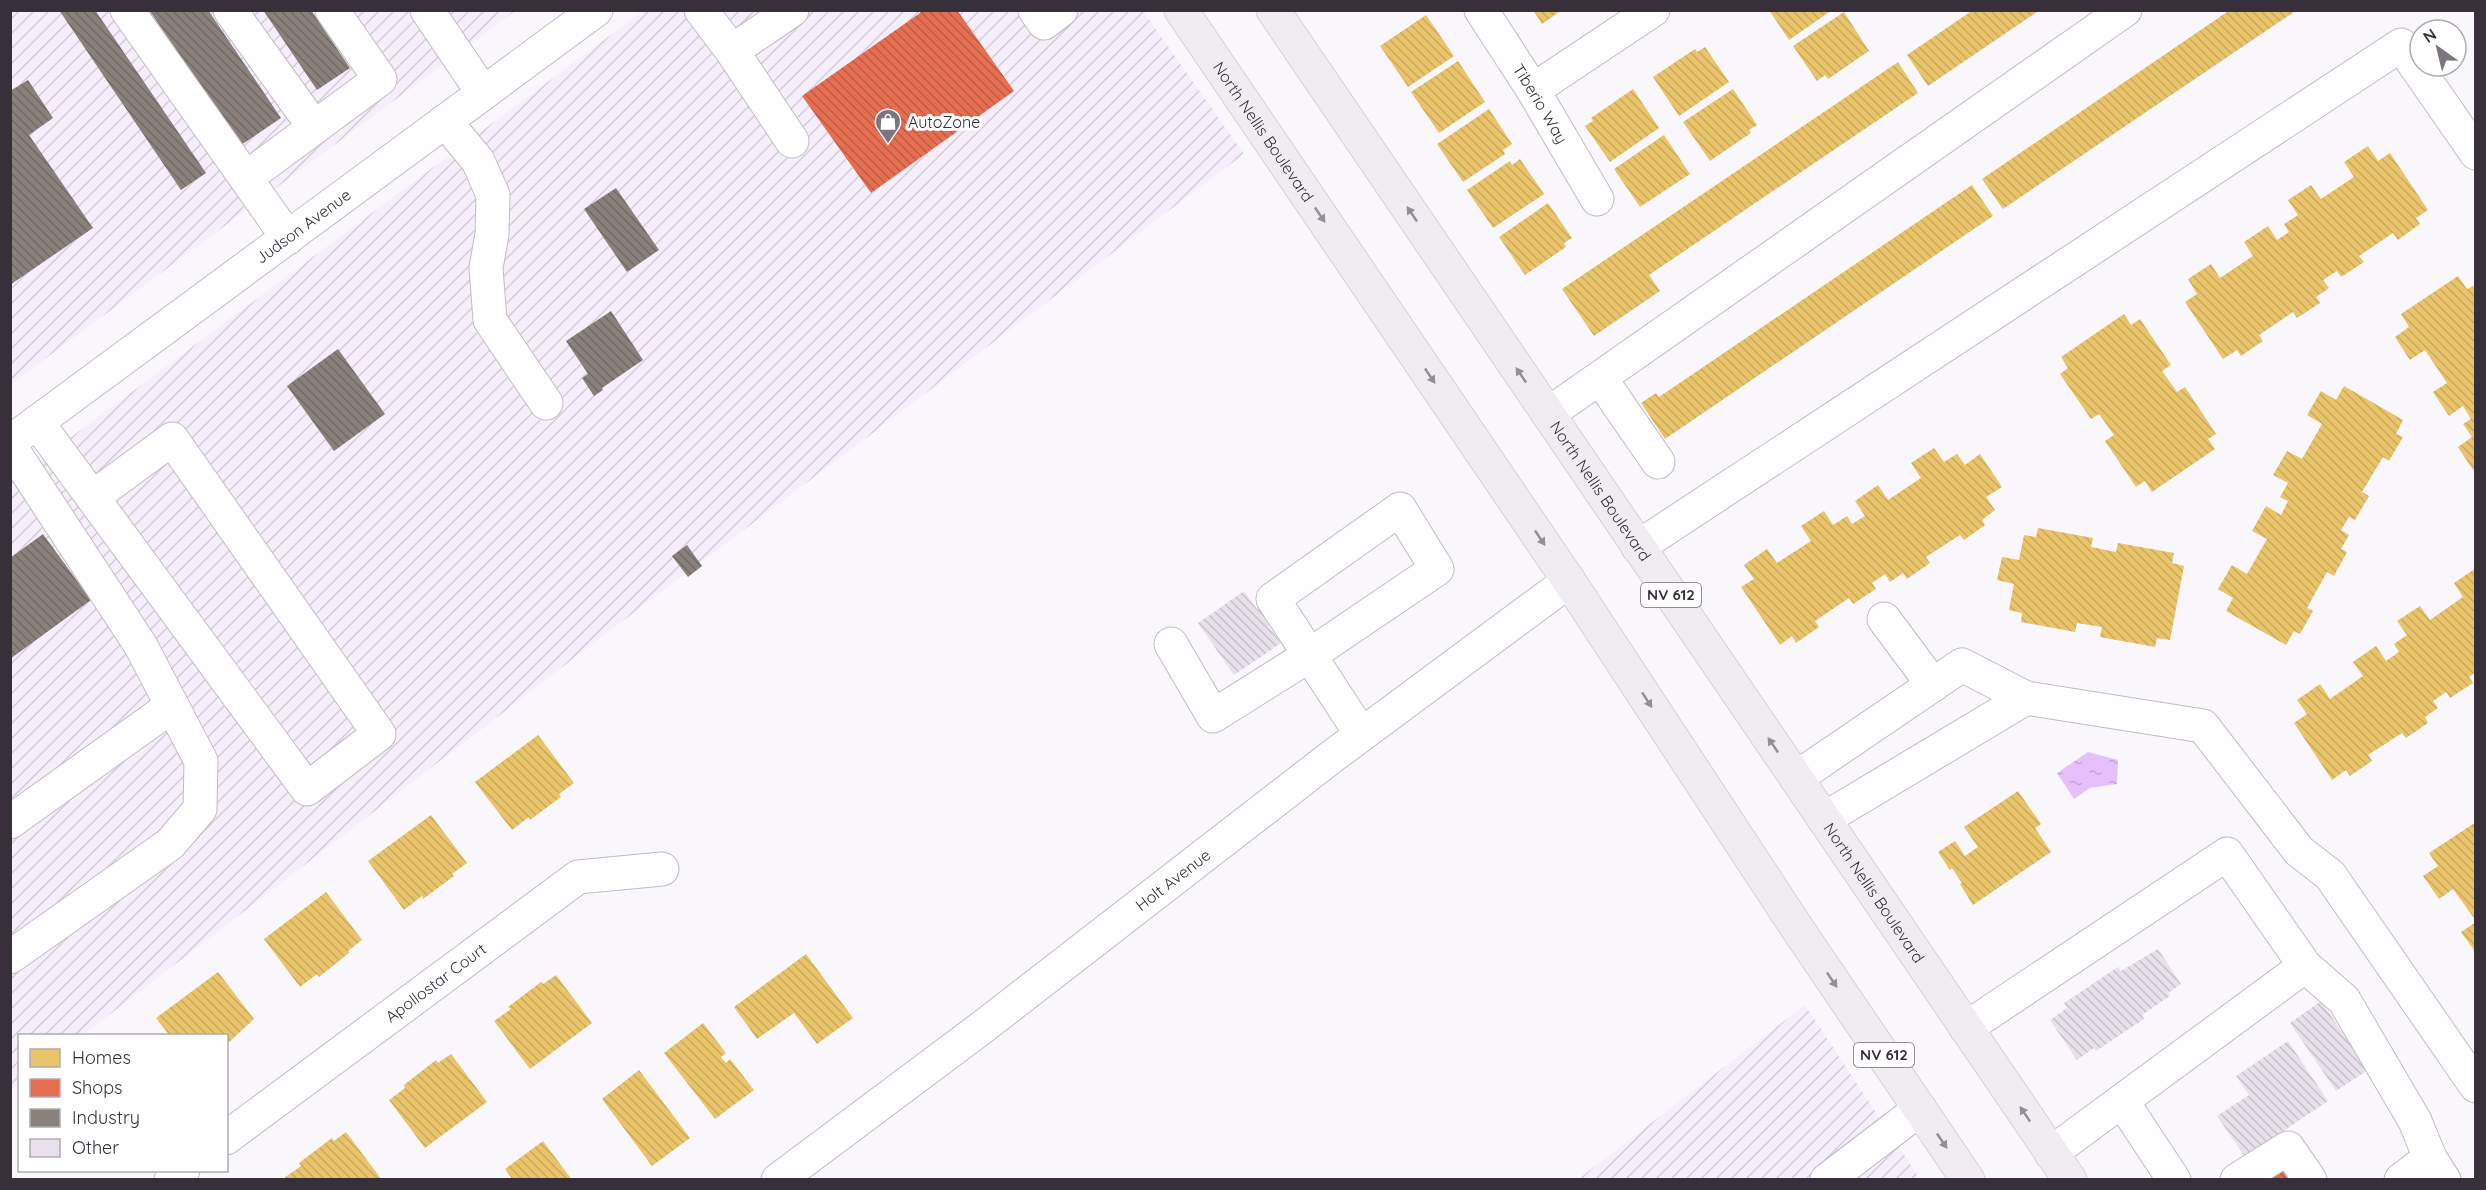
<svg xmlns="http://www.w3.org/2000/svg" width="2486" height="1190" font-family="Quicksand,sans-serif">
<defs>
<pattern id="industrial-furrows" width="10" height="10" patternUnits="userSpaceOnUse" patternTransform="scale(1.5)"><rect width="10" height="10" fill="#f7eefc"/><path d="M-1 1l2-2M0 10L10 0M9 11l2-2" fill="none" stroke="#d4ccd9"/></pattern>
<pattern id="water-ripples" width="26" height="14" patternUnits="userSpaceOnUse" patternTransform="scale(1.5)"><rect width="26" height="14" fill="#e6c0f8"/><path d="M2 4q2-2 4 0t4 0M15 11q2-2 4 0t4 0" fill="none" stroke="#c6a5d5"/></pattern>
<pattern id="homes-back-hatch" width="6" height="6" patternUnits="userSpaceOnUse" patternTransform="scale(1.5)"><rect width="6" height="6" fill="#e9c46a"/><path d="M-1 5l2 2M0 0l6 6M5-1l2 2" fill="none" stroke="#c8a95d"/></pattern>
<pattern id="shops-back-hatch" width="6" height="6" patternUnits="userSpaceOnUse" patternTransform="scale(1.5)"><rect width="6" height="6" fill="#e76f51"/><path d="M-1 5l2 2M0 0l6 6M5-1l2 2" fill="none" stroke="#bc5c44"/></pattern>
<pattern id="industry-back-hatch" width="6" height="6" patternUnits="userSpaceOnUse" patternTransform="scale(1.5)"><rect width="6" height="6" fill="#8a817c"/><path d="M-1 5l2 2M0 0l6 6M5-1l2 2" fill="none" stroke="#726a67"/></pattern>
<pattern id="building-back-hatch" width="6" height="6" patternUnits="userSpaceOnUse" patternTransform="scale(1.5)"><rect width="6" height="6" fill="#e8e1ec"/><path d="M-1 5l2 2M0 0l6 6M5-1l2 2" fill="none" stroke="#c8c1cb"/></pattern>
</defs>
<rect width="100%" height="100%" fill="#f9f7fb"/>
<!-- industrial -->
<path fill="url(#industrial-furrows)" d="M11 11H515L11 384Z
M643 11H1143L1244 154 608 632 83 1035 20 1036 19 1084 11 1091V482Z
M1805 1005 1920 1179 1577 1180Z"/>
<!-- water -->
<path fill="url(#water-ripples)" d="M2088 752 2118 760 2117 784 2090 788 2074 799 2057 773Z"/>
<!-- homes -->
<path fill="url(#homes-back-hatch)" d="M1533 10H1562L1542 24Z
M1769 10H1832L1789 40Z
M1973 10H2040L1928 86 1907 55Z
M2230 10H2297L2003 209 1982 179Z
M1844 12 1869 51 1828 79 1825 75 1817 81 1793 46Z
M1426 15 1454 56 1408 87 1380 46Z
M1705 47 1729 82 1679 116 1653 77 1695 49 1697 52Z
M1458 61 1485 102 1439 133 1411 92Z
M1898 62 1918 93 1649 275 1660 291 1594 336 1562 289Z
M1633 89 1659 128 1610 162 1585 126 1593 121 1591 118Z
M1733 89 1757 125 1749 130 1751 133 1710 161 1683 122Z
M1489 109 1512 144 1503 150 1505 154 1463 182 1437 144Z
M1664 135 1690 174 1640 207 1614 169Z
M2368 146 2378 161 2390 153 2428 210 2416 218 2420 224 2398 240 2393 233 2359 256 2364 262 2341 277 2337 271 2323 280 2329 288 2316 297 2320 303 2297 318 2293 312 2259 335 2263 341 2241 356 2237 350 2223 359 2185 302 2197 294 2188 279 2211 264 2220 278 2253 256 2244 242 2268 226 2277 240 2289 232 2284 224 2298 215 2288 200 2311 185 2321 199 2354 177 2344 162Z
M1520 159 1544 194 1493 228 1467 190 1510 161 1512 165Z
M1972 185 1993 216 1665 439 1641 403 1656 393 1659 397Z
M1548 203 1572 238 1564 243 1566 247 1525 275 1499 237Z
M2458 276 2467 289 2473 286 2476 290V468L2473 470 2458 447 2472 437 2463 424 2471 419 2463 406 2449 416 2433 392 2447 383 2425 350 2410 360 2395 337 2409 327 2401 314Z
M2124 314 2131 325 2140 319 2171 365 2162 371 2177 392 2185 387 2216 434 2208 439 2215 449 2152 492 2145 481 2136 487 2105 441 2114 435 2099 414 2091 419 2060 374 2068 368 2061 357Z
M2344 386 2403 420 2396 434 2403 437 2389 461 2383 457 2362 492 2369 496 2355 520 2349 517 2341 530 2349 535 2341 549 2347 552 2334 576 2327 572 2307 608 2313 611 2300 634 2294 631 2286 645 2226 611 2233 598 2218 589 2232 565 2247 574 2267 539 2252 531 2266 506 2281 515 2288 501 2280 497 2288 483 2273 475 2287 451 2302 459 2322 424 2307 415 2321 391 2336 400Z
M1934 448 1944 462 1957 454 1965 465 1980 454 2002 487 1986 497 1995 510 1982 520 1985 525 1964 540 1960 535 1926 557 1930 563 1907 579 1903 573 1890 582 1885 574 1872 583 1876 589 1853 604 1849 598 1815 621 1819 627 1796 643 1792 636 1780 645 1741 587 1754 579 1744 565 1767 549 1777 563 1811 541 1801 526 1824 511 1833 525 1847 516 1852 524 1865 516 1855 501 1878 485 1888 500 1921 478 1911 463Z
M2038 528 2093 538 2091 547 2116 552 2118 543 2174 553 2172 563 2184 566 2170 640 2157 638 2155 647 2100 637 2102 627 2077 623 2075 632 2021 622 2022 613 2009 610 2014 584 1997 580 2002 557 2019 560 2024 535 2036 537Z
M2476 568V672L2469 677 2473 683 2450 698 2446 692 2433 701 2438 708 2425 717 2428 723 2406 738 2402 733 2368 755 2372 761 2350 776 2346 770 2332 780 2294 723 2307 714 2297 700 2320 684 2330 699 2363 676 2353 662 2376 646 2386 661 2399 652 2394 644 2407 635 2397 621 2420 606 2430 620 2463 597 2454 583Z
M538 735 574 783 559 794 561 797 530 820 529 817 512 830 475 782Z
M2018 791 2041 824 2035 828 2051 852 1973 905 1960 884 1962 883 1952 868 1950 870 1938 852 1955 841 1965 856 1978 847 1964 827Z
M431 815 467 863 452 874 454 876 423 899 422 896 404 910 368 861Z
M2476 822V921L2453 889 2439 899 2423 876 2438 866 2429 853Z
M326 892 362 940 348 951 349 953 319 977 317 974 300 987 264 939Z
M2476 922V953L2461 932Z
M806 954 853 1018 817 1044 794 1013 757 1039 734 1007Z
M218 972 254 1019 226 1045V1036H170L156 1018Z
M556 975 592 1023 530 1069 494 1021 511 1009 508 1007 541 982 543 984Z
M703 1023 726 1053 721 1057 726 1063 730 1059 754 1090 715 1119 664 1053Z
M451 1054 487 1102 425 1148 389 1100 405 1088 404 1085 436 1060 438 1063Z
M639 1070 690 1138 652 1166 602 1099Z
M346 1132 382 1180H286L284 1178 301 1166 299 1163 332 1138 334 1141Z
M543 1141 572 1180H513L505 1169Z"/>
<!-- shops -->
<path fill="url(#shops-back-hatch)" d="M921 10H957L1014 91 871 193 802 96 920 13Z
M2282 1160 2295 1180H2254Z"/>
<!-- industry -->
<path fill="url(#industry-back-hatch)" d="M59 10H95L206 173 181 190Z
M149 10H208L281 118 241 145Z
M263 10H311L350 68 317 90Z
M28 80 53 118 29 135 93 228 10 285V91Z
M616 188 659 250 627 272 584 209Z
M611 311 643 360 602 388 603 390 594 396 582 378 588 374 566 341Z
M338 349 385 414 334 451 287 386Z
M43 534 91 600 10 659V558Z
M687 545 702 566 688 577 672 556Z"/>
<!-- building -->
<path fill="url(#building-back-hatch)" d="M1244 591 1257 609 1263 605 1274 622 1268 626 1281 643 1234 675 1198 623Z
M2158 949 2181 984 2168 993 2170 996 2142 1015 2144 1019 2096 1051 2094 1048 2077 1060 2050 1020 2067 1008 2064 1003 2118 967 2121 971Z
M2321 1001 2368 1070 2336 1091 2290 1023Z
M2288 1041 2328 1101 2245 1157 2217 1116 2249 1095 2236 1076Z"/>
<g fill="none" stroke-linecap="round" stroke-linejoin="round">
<defs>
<g id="minor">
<path d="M127 10 288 238"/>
<path d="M230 10 314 127"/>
<path d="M427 10 483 93"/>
<path d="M701 10 732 51 792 10"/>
<path d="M1035 10 1044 23 1061 10"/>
<path id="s1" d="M1481 10 1533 90 1597 199"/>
<path d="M732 51 792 141"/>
<path d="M1533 90 1653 10"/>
<path d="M445 121 478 161 493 195 492 234 486 268 490 320 546 403"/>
<path d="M246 178 380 79 332 10"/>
<path d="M1600 378 1658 462"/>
<path d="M1548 414 2125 10"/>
<path d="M37 422 307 789 379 734 172 439 93 497"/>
<path id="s2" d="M10 442 596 10"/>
<path d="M10 446 141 646 201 761 200 809 170 844 10 957"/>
<path d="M1638 547 2401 45 2476 153"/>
<path d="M1884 619 1933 685"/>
<path d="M1171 644 1213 716 1310 655 1437 569 1400 509 1273 599 1361 734"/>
<path d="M1796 778 1962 665 2026 698"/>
<path d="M1824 819 2026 698 2203 726 2299 851 2330 875 2476 1086"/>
<path d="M10 822 172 706"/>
<path d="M2305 966 2344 1000 2415 1121 2430 1158 2444 1180"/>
<path d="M1966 1028 2227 854 2305 966 2051 1153"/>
<path d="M2122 1101 2174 1180"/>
<path id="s3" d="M226 1138 578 877 662 869"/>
<path d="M171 1180 183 1170"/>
<path id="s4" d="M778 1180 980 1029 1334 755 1569 581"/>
<path d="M1827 1180 1920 1109"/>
<path d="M2237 1180 2288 1148 2310 1180"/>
<path d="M2401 1180 2430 1158"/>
</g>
<g id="major">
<path id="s5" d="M1181 10 1569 581 1799 931 1968 1180"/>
<path id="s6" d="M1273 10 2070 1180"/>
</g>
</defs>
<!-- minor casing -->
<use href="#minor" stroke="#c0bcc3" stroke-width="35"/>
<!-- major casing -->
<use href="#major" stroke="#d5d2d6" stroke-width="35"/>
<!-- minor -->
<use href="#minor" stroke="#fefefe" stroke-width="33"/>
<!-- major -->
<use href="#major" stroke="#f0ecf2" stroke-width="33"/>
</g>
<!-- one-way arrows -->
<defs><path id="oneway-solid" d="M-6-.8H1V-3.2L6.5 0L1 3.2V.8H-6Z" transform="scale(1.5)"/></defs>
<g fill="#948e96">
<use href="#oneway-solid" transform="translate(1412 214) rotate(-124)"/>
<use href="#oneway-solid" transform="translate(1320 215) rotate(56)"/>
<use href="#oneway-solid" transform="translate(1521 375) rotate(-124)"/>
<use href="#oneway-solid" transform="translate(1430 376) rotate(56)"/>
<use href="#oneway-solid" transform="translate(1540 538) rotate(56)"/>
<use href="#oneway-solid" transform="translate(1647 700) rotate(57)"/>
<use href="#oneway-solid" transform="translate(1773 745) rotate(-124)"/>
<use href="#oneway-solid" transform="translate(1832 980) rotate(56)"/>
<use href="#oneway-solid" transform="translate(2025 1114) rotate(-124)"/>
<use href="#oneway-solid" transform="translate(1942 1141) rotate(56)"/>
</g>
<!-- icons -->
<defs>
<symbol id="shop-pin" viewBox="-11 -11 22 30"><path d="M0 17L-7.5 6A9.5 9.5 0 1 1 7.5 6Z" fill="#7b757e" stroke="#fff"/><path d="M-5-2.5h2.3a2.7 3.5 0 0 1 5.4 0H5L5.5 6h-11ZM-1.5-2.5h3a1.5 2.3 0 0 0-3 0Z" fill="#fff"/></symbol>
</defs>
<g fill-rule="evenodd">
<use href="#shop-pin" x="873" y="107" width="30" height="40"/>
</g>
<g text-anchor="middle" stroke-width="6" stroke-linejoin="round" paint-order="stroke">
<!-- shield labels -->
<g fill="#fff" stroke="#736d75" stroke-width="1.5">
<rect x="1641" y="583" width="60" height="24" rx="4.5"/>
<rect x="1854" y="1043" width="60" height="24" rx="4.5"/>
</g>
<g font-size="15" font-weight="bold" fill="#372f3a">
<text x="1671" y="600">NV 612</text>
<text x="1884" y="1060">NV 612</text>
</g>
<!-- street labels -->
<g font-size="16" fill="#372f3a" stroke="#fff">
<text dy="6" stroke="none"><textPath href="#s1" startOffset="111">Tiberio Way</textPath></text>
<text dy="6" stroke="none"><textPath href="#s5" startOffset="147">North Nellis Boulevard</textPath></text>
<text dy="6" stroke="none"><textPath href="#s2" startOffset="364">Judson Avenue</textPath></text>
<text dy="6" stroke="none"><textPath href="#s6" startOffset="582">North Nellis Boulevard</textPath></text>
<text dy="6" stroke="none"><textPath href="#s4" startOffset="496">Holt Avenue</textPath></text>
<text dy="6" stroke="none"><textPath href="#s6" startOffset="1068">North Nellis Boulevard</textPath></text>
<text dy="6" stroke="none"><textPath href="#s3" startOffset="261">Apollostar Court</textPath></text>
</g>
<!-- poi labels -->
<g font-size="16" fill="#372f3a" stroke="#fff" text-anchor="start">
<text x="908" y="128">AutoZone</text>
</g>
</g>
<!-- border -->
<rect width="2486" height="1190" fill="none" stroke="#372f3a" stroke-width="24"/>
<!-- legend -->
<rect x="18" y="1034" width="210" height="138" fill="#ffffff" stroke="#afacb0" stroke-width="1.5"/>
<rect x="30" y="1049" width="30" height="18" fill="#e9c46a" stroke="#afacb0" stroke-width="1.5"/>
<text x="72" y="1064" font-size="18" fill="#372f3a">Homes</text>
<rect x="30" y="1079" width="30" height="18" fill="#e76f51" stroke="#afacb0" stroke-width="1.5"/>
<text x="72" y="1094" font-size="18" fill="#372f3a">Shops</text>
<rect x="30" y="1109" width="30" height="18" fill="#8a817c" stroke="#afacb0" stroke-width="1.5"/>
<text x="72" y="1124" font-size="18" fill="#372f3a">Industry</text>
<rect x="30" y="1139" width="30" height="18" fill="#e8e1ec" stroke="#afacb0" stroke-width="1.5"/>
<text x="72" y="1154" font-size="18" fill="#372f3a">Other</text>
<!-- north arrow -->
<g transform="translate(2438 48) rotate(326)"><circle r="28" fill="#ffffff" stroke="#afacb0" stroke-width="1.5"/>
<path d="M0-4.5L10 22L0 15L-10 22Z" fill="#7b757e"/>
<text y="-9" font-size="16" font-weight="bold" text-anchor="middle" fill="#372f3a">N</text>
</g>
</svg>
